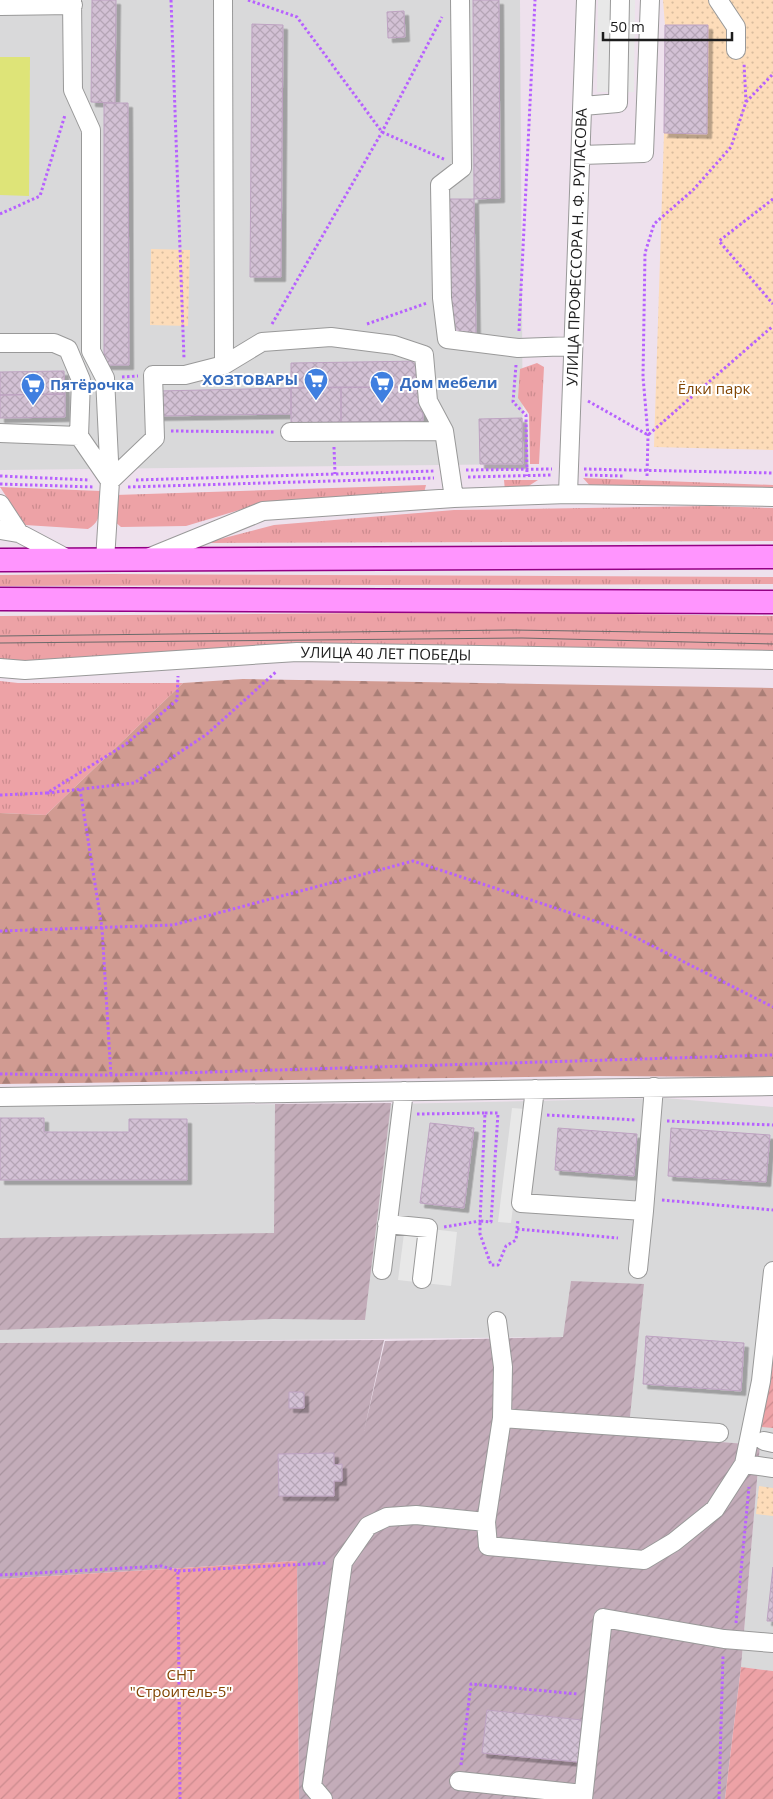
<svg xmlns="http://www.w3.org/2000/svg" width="773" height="1799" font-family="'Open Sans',sans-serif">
<defs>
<pattern id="construction-furrows" width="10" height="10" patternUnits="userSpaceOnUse" patternTransform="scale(1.25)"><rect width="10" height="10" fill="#c3acb9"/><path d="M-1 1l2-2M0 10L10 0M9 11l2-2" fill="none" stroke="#a7939e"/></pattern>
<pattern id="grass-tufts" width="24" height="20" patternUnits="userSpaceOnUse" patternTransform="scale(1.25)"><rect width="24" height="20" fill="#eda2a6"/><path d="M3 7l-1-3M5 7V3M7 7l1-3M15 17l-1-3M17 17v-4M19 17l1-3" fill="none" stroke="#cb8b8e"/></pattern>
<pattern id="forest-firs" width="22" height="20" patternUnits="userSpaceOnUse" patternTransform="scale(1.25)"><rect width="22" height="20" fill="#d19b92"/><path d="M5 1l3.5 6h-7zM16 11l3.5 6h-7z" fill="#a97e76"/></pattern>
<pattern id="park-dots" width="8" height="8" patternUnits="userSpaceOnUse" patternTransform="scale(1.25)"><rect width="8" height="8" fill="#fddcb9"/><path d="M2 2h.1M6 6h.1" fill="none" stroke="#d8bc9e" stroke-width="1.8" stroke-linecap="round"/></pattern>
<pattern id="garden-furrows" width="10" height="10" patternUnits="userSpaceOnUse" patternTransform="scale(1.25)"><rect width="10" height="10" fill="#eda2a6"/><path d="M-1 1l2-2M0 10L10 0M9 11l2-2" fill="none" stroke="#cb8b8e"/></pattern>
<pattern id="building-cross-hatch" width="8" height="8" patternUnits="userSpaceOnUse" patternTransform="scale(1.25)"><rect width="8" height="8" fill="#d3c1d5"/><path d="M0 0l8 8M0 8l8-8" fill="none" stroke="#b5a5b6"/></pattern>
<filter id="shadow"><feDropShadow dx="4.5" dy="4.5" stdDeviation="0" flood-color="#0004"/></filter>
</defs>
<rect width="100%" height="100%" fill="#eee1ed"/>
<!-- residential -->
<path fill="#d9d9da" d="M0 0H520L523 464 0 470Z
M665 1098 773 1107V1671L741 1667 760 1445 628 1435 563 1337 0 1343V1105L390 1104Z"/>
<!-- construction -->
<path fill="url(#construction-furrows)" d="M391 1103 365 1320 273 1319 0 1330V1238L274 1233 275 1104Z
M571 1281 644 1284 628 1435 760 1445 741 1667 725 1799H299L297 1561 0 1579V1343L384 1340 364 1431 385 1341 563 1337Z"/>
<!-- grass -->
<path fill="url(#grass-tufts)" d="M537 363 544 367 539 464H530L529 414 518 398 520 369Z
M583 478 773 485V492L592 488Z
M504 480H538L527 487 505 491Z
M426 485 424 493 266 502 186 526 121 527 114 521 115 495Z
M0 487 101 491C100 506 103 521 88 529L25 525Z
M710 506 773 508V541L205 543 274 525 454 510Z
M110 574 773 577V584L0 586V575Z
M483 612 773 616V652L0 662V616Z
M0 681 18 683H183L46 815 0 813Z"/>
<!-- forest -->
<path fill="url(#forest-firs)" d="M243 679 773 688V1077L597 1076 0 1084V813L46 815 183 683Z"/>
<!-- park -->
<path fill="url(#park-dots)" d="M663 0H773V450L654 447 664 133 707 134V25H665Z
M151 249 190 250 188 326 150 325Z
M759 1486 773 1488V1516L756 1514Z"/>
<!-- garden -->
<path fill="url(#garden-furrows)" d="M773 1330V1428L762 1427Z
M297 1561 299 1799H0V1579Z
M741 1667 773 1671V1799H725Z"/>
<!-- pitch -->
<path fill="#dee478" d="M0 57H30L29 196 0 195Z"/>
<!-- parking -->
<path fill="#e8e8e8" d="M598 0H635L634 92H597Z
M512 1108 525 1109 511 1223 498 1222Z
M405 1226 457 1232 451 1286 398 1280Z"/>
<!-- building -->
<path fill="url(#building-cross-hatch)" stroke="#bda2c1" filter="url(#shadow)" d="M92 0H116L115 103 91 102Z
M473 0H499L500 198 474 199Z
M404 11 405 37 388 38 387 12Z
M252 24 283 25 281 277H250Z
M665 25H708L707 134 664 133Z
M104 103H128L129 365H104Z
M448 199H474L476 334 450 335Z
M422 361V387L291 388V363Z
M64 371 65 394 0 395V372Z
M341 387V422L291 423V388Z
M341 387H422L423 421 341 422Z
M291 388V414L159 416 158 391Z
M65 394V417L0 418V395Z
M522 418 523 464H480L479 419Z
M0 1118H44V1132H129V1119H187V1180H0Z
M430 1123 474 1128 464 1208 420 1203Z
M558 1128 637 1134 634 1176 555 1170Z
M671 1128 770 1135 766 1182 668 1176Z
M646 1336 744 1343 741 1391 643 1384Z
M289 1392H304V1408H289Z
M334 1453V1465L342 1464V1481H334V1496H279L278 1454Z
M773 1567V1621H767Z
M487 1710 582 1720 578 1762 482 1753Z"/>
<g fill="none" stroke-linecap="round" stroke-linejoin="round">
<defs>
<path id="minor" d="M72 0 73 90 91 130V351L105 378 110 481 105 560
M223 0 224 365
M460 0 462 168 440 185 442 298 447 339 518 348 573 346
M718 0 736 27V50
M0 6 73 5
M583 106 618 103 620 0
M581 155 644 153 650 0
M0 343H54L68 349 81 380 79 436 110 481 155 438 153 375H185L224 365 262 342 331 337 394 345 424 355 428 401 444 431 454 498
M290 432 444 431
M0 433 79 436
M568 494 586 0
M0 504 19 533
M0 530 19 533 68 559
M150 557 263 511 454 498 568 494 773 497
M0 668 25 670 297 652 773 660
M535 1089 521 1203 644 1211 638 1269
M0 1097 773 1086
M644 1211 654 1087
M387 1224 428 1228 422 1279
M382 1270 404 1091
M502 1418 719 1433
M764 1441 773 1443
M744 1464 773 1468
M486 1522 488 1546 644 1560 674 1542 715 1509 744 1464 761 1381 773 1271
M459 1781 583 1794
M323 1799 312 1786 343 1562 368 1526 387 1517 416 1515 486 1522 502 1418 503 1367 497 1321
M583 1799 603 1618 724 1639 773 1643"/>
<path id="major" d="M0 560 773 557
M0 599 773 602"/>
</defs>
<!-- minor casing -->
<use href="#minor" stroke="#999" stroke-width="20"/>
<!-- major casing -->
<use href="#major" stroke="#940084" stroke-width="25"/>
<!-- path -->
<path stroke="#b761ff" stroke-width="3" stroke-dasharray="2.5 2.5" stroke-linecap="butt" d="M171 0 184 359
M248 0 297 17 382 132 446 160
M746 102 773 74
M773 199 719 241 773 304
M0 214 40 196 65 115
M272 324 382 132 442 17
M367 324 427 303
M519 331 535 0
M516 365 513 402 526 415 527 476
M122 377 138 376
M588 401 648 435 773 326
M171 431 275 432
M334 447 335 474
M584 469 773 473
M466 470 552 469
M585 475 624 476
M0 476 90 480
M647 476 648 435 643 377 645 253 654 224 693 190 731 147 746 102 744 63
M468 477 552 475
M136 480 435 471
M0 484 94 487
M128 487 434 478
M80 789 102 928 111 1076
M47 793 134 783 207 734 277 671
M0 795 47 793 126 744 177 700 178 676
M0 931 173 925 413 861 619 929 773 1007
M0 1074 111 1075 773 1055
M485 1113H498L491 1222 480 1221V1234L491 1265H498L506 1246 516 1240 518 1219
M417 1114 485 1113 480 1221 444 1227
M547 1115 636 1120
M667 1121 773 1125
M662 1200 773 1210
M517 1229 618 1238
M178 1571 327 1563
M0 1575 162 1566 178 1571 180 1799
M736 1623 749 1487
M461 1765 471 1684 578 1694
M719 1799 723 1655"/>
<!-- minor -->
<use href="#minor" stroke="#fff" stroke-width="18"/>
<!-- major -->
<use href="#major" stroke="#ff95fe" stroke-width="22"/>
<!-- tram -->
<path stroke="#6a6a6a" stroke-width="1" d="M0 636 512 630 773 634
M0 643 522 638 773 644"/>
</g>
<!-- icons -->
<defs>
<symbol id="supermarket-pin" viewBox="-11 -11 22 30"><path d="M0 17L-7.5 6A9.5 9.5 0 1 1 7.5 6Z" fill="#3f7fe0" stroke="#fff"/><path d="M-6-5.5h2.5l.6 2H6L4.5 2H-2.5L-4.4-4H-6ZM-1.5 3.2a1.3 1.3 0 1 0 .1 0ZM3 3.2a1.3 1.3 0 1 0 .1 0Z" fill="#fff"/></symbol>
</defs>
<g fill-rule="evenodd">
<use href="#supermarket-pin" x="302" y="366" width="28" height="38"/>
<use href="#supermarket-pin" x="368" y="369" width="28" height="38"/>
<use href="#supermarket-pin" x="19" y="371" width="28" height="38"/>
</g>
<g text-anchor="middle" stroke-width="4" stroke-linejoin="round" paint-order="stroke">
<!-- street labels -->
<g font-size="15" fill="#1c1c1c" stroke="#fff">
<text transform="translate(577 247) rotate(-88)" y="5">УЛИЦА ПРОФЕССОРА Н. Ф. РУПАСОВА</text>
<text transform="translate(386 654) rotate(1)" y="5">УЛИЦА 40 ЛЕТ ПОБЕДЫ</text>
</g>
<!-- shop labels -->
<g font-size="15" font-weight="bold" fill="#366cbe" stroke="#fff" text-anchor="start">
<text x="298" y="385" text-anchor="end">ХОЗТОВАРЫ</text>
<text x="400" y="388">Дом мебели</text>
<text x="50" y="390">Пятёрочка</text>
</g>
<!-- park labels -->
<g font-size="15" fill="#814503" stroke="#fff">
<text x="714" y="394">Ёлки парк</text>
<text x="181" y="1680">СНТ<tspan x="181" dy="17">"Строитель-5"</tspan></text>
</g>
</g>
<!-- scale -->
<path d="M603 32v8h129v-8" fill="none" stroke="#1c1c1c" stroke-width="2.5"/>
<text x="610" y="32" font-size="15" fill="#1c1c1c" stroke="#ffffff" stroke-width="4" paint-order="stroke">50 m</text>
</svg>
